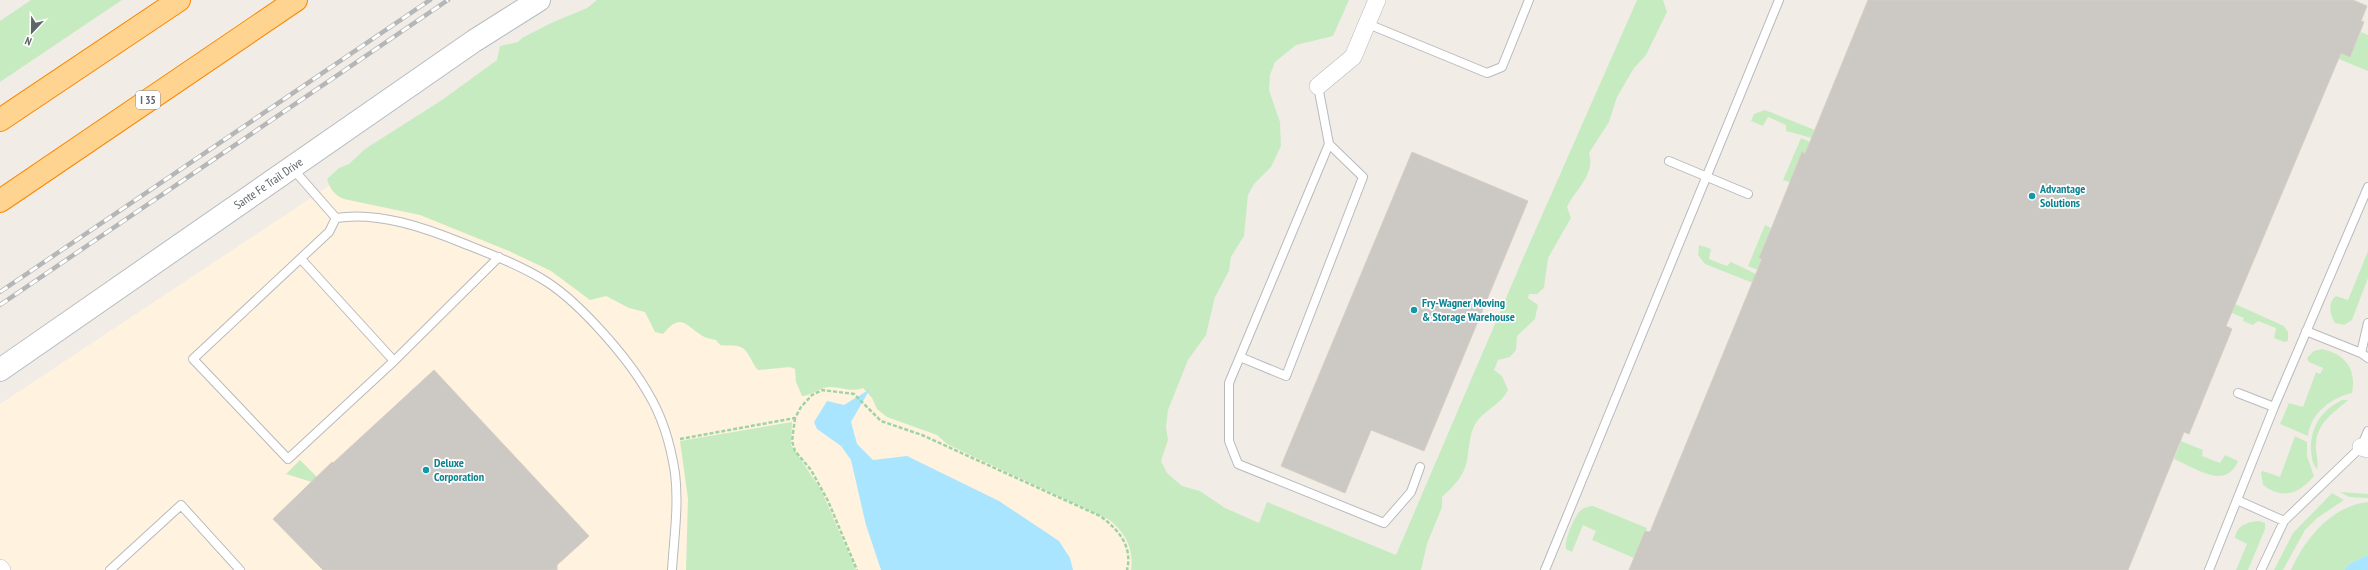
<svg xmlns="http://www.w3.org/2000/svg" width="2368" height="570" font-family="'PT Sans Narrow',sans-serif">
<rect width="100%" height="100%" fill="#f1ede6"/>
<!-- commercial -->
<path fill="#fff2de" d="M350 172 1313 570H0V404Z"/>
<!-- green -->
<path fill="#c7ebc1" d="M31 0H122L0 82V21Z
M597 0H1349L1333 36 1296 45 1275 62 1270 75 1269 90 1280 122 1281 146 1271 167 1254 184 1248 195 1244 236 1231 257 1229 271 1215 297 1206 335 1188 360 1168 410 1166 427 1168 440 1161 461 1167 473 1182 486 1200 491 1225 508 1259 523 1267 502 1396 555 1524 256 1637 0H1663L1667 12 1646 55 1634 68 1617 97 1609 122 1589 153C1596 174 1575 190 1567 207L1571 218 1548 258 1544 288 1537 294H1529L1528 298 1538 305 1535 319 1517 336 1516 350 1510 357 1498 360 1494 370 1502 376 1508 390C1501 404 1488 408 1478 420 1468 432 1470 451 1466 465 1462 478 1452 488 1442 497V507L1427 544 1421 570H1131C1134 548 1125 532 1108 519L968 454 947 444 937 435 887 417 877 409 872 398 863 388C850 393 841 386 828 387 819 388 810 396 802 396L796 382 795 369 790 367 758 370C751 363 749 348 737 346 731 345 725 346 720 345L716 340C711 339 705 338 701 335 684 324 681 313 663 334L655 332 645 312 629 308 606 296 590 300 551 271 509 251 420 215 344 199C334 195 330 189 327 179L339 168 349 164 365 149 442 100 497 60 500 46 518 42 522 38 551 23 587 8Z
M2361 32 2368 35V71L2339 59 2341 53 2350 56Z
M1765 110 1815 130 1812 138 1786 131V125L1768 117 1763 126 1751 121 1754 114Z
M1801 138 1810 142 1805 154 1802 153 1790 182 1783 180Z
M1765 225 1771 228 1759 258 1762 260 1758 270 1748 266Z
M1699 245 1711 249 1709 259 1727 266 1731 262 1756 274 1753 283 1705 264 1698 255Z
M2368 251V278L2352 320 2344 325 2335 323C2330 315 2327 303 2336 296L2348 300Z
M2235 304 2284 326 2288 332V341L2284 342 2274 338 2276 328 2258 321 2253 325 2243 321 2244 318 2232 313Z
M2322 349C2345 354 2357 369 2352 393 2332 398 2311 412 2308 436L2280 424 2289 403 2303 407 2316 372 2320 374 2323 368 2309 362 2307 358 2314 351Z
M2342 400H2348C2334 413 2317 422 2316 444 2315 452 2319 460 2317 469 2312 464 2312 458 2311 451 2310 428 2321 410 2342 400Z
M792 422 791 445 821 490 856 570H686L688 499 680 441Z
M2295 436 2307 442V456L2314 476C2299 494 2283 500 2263 485L2261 472 2263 471 2280 477Z
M2181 441 2203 450 2202 456 2220 463 2225 455 2238 461C2226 491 2195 468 2174 459Z
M300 460 317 477 312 482 286 474Z
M2340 492 2368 494V498L2349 497Z
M2332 493 2344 500 2317 518 2305 530 2283 570H2274L2293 533Z
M2368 502V555L2349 564 2344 570H2291C2305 539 2331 506 2368 502Z
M1593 506 1647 528 1634 558 1592 540 1596 531 1583 525 1572 552 1566 549C1564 541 1574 516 1581 510 1585 507 1589 506 1593 506Z
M2259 521 2265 523V529L2248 570H2236L2247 544 2235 538C2237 525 2247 522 2259 521Z"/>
<!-- water -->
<path fill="#a9e5ff" d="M870 389 851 422 857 444 873 460 907 456 999 501 1059 541 1070 558 1073 570H881L866 525 851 460 841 446 817 429 814 422 827 401 844 405Z
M2368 555V570H2344L2349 564Z"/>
<!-- building -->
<path fill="#ccc8c3" stroke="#d7cec4" d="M1868 0H2353L2367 6 2361 21 2364 22 2350 57 2341 53 2226 326 2232 329 2189 434 2184 432 2128 570H1629L1645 531 1650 532 1762 259 1759 258 1774 222 1802 152 1805 154Z
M1412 152 1528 201 1424 451 1371 430 1345 493 1281 466Z
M434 370 589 536 557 565V570H323L273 519 332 462 333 463Z"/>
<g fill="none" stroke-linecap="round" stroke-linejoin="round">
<defs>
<path id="lane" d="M1368 24 1487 73 1502 67 1529 0
M1318 86 1329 144 1229 383V441L1238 464 1384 523 1411 492 1420 467
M1669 161 1748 194
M293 169 336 218C378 211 426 228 465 244 493 255 522 266 547 282 581 304 628 358 648 393 662 416 671 447 675 473 679 505 674 538 672 570
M336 218 329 232 193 359 288 459 394 361 499 257
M301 259 394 361
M2368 323 2361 353 2368 358
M2306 331 2361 353
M1240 357 1286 376 1363 177 1329 144
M2238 393 2274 407
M2237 500 2284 521
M110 570 181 505 240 570
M1545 570 1779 0
M2209 570 2274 407 2368 187
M2261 570 2284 521 2361 447 2368 431"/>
<path id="street" d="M1318 86 1353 57 1377 0
M2361 447 2368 449
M0 568 2 570"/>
<g id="secondary">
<path id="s1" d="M0 370 474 41 539 0"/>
</g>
<path id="highway" d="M0 120 179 0
M0 201 296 0"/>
</defs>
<!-- lane casing -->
<use href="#lane" stroke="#b7babe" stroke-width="10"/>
<!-- street casing -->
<use href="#street" stroke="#b7babe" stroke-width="18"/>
<!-- secondary casing -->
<use href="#secondary" stroke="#b7bcc1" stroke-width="24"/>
<!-- highway casing -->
<use href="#highway" stroke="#f88700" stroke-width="24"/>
<!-- path -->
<path stroke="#9dd4a5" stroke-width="2.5" stroke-dasharray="4 2" stroke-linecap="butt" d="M795 418 792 441 795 451 811 470 828 501 857 570
M680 439 795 418 801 407 812 395 822 390 854 394 881 421 922 435 1100 516C1118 529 1133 546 1127 570"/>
<!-- lane -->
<use href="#lane" stroke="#fff" stroke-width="8"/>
<!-- street -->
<use href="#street" stroke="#fff" stroke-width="17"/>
<!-- secondary -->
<use href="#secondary" stroke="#fff" stroke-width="22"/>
<!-- highway -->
<use href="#highway" stroke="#ffd390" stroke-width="22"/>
<defs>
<path id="rail" d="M0 292 430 0
M0 305 448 0"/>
</defs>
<!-- rail casing -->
<use href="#rail" stroke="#b5b6b7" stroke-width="4.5"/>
<!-- rail -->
<use href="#rail" stroke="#fff" stroke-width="3" stroke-dasharray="9" stroke-linecap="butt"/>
</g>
<!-- markers -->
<g fill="#0f9aa8" stroke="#fff" stroke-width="1.5">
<circle cx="2032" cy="196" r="4"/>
<circle cx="1414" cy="310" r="4"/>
<circle cx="426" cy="470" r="4"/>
</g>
<g text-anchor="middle" stroke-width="3.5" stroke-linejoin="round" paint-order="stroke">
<!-- shield labels -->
<rect fill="#fff" stroke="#8e9295" stroke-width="1" x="136" y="91" width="24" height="18" rx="3"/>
<g font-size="11" font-weight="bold" fill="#5e6468">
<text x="148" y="104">I 35</text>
</g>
<!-- street labels -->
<g font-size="12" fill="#5e6468" stroke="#fff">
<text dy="4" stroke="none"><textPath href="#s1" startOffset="327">Sante Fe Trail Drive</textPath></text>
</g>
<!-- culture labels -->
<g font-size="12" font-weight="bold" fill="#0d838f" stroke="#fff" text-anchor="start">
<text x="2040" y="193">Advantage<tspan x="2040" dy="14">Solutions</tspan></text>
<text x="1422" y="307">Fry-Wagner Moving<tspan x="1422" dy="14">&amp; Storage Warehouse</tspan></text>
<text x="434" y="467">Deluxe<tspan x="434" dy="14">Corporation</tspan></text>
</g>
</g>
<!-- north arrow -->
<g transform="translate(32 32) rotate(202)" stroke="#ffffff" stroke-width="3" paint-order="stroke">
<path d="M0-3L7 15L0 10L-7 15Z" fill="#5e6468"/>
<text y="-6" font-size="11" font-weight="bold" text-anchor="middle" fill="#5e6468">N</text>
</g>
</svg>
